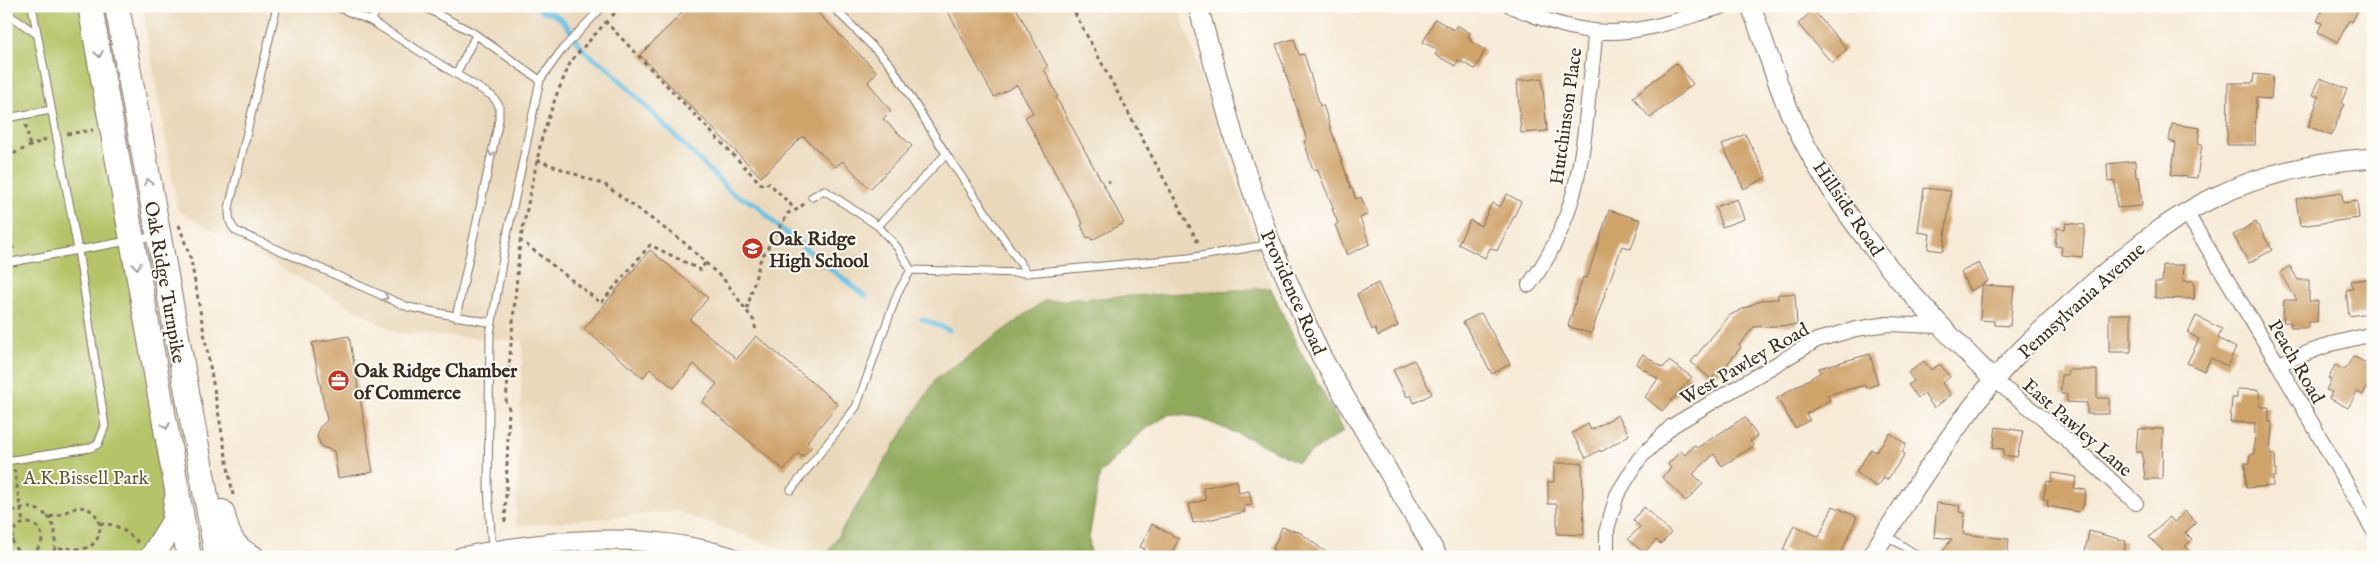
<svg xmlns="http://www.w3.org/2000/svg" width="2379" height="563" font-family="'IM FELL English',serif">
<rect width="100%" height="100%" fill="#fdfcf7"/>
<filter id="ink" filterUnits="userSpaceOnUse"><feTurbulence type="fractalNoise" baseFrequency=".02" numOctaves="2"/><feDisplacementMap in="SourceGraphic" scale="10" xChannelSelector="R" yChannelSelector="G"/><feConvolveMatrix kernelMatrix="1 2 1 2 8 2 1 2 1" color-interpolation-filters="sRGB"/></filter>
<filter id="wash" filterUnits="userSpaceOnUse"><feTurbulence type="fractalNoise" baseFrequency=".0096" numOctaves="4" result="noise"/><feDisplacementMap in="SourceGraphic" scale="20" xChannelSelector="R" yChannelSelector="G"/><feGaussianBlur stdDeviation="1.12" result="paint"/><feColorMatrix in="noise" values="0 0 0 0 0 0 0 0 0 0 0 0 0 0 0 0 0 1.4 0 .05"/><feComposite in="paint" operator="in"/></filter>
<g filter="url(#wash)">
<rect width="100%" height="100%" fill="#f7ead7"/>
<!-- built -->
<path fill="#ead8ba" d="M142 6H1178L1271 288 1044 301 936 379 825 557H803L676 511 516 526 523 341 398 333 178 211Z"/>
<!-- green -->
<path fill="#b5c467" stroke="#787742" d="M6 6H82L170 498 165 526 145 557H6Z"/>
<!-- forest -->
<path fill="#90aa5c" stroke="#666a3d" d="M1271 288 1298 347 1344 431 1297 462 1251 439 1196 417 1170 414 1144 430 1100 474 1089 538 1091 557H825L936 379 1044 301Z"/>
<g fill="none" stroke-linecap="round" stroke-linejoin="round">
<!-- stream -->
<path stroke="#67c3e5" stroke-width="5" d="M537 6 542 11C571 16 568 36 587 53 593 58 600 63 607 67L732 193 757 205 775 224 865 296
M922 319 949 330"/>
</g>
<g id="blocks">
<!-- building -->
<path fill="#cfa36b" d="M689 6H811L877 72 868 82 891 111 883 119 912 146 870 189 843 161 835 167 803 136 761 177 640 55Z
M945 6H1015L1048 67 1044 69 1058 96 1056 97 1124 223 1092 240 1090 237 1087 238 1081 225 1083 224 1025 117 1033 113 1017 85 994 97Z
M2321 6H2360L2352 22 2349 20 2338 42 2318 32 2322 23 2317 21 2324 7Z
M1813 10 1847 49 1832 63 1798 24Z
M1435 19 1454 30 1457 25 1470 33 1468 37 1471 38 1470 41 1485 50 1475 69 1458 60 1456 66 1435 55 1438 50 1423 42Z
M1294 39 1299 55 1304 54 1320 106 1323 105 1351 189 1352 188 1356 199 1361 197 1368 214 1360 218 1370 244 1347 255 1335 225 1338 223 1332 209H1334L1317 169 1313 170 1304 141 1307 140 1276 44Z
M1676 63 1693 84 1650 118 1633 97Z
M2254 74 2273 76 2271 99 2256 98 2255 145H2227L2228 83H2253Z
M1542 78 1547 131 1521 133 1517 81Z
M2320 78 2347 89 2341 103 2344 105 2331 136 2308 126 2319 97 2313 95Z
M2172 124 2200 128 2198 143 2202 144 2197 178 2171 175 2176 143 2169 141Z
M1745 134 1767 177 1744 189 1722 145Z
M2135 161 2136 177H2139L2142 206 2117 208 2115 181 2108 182 2107 164Z
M1924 188 1951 191 1943 251 1928 249 1930 234 1918 232Z
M2342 192 2343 203 2357 201 2359 218 2300 226 2296 199Z
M1507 194 1521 202 1497 251 1490 248 1485 258 1458 244 1470 220 1481 226 1492 203 1500 207Z
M1737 199 1744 219 1722 227 1715 207Z
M1609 210 1641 220 1631 249 1622 246 1591 334 1568 326 1583 277 1587 278Z
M2256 222 2272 250 2249 263 2233 235Z
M2066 223 2085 225 2082 257 2061 255 2062 247 2055 246 2057 228 2065 229Z
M650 250 708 298 690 320 737 359 756 336 838 404 807 442 812 446 803 457 798 453 784 470 702 402 717 384 694 364 674 388 650 369 643 378 584 329Z
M1979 263 1988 281 1970 291 1961 272Z
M2163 265H2184L2183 281H2194V299L2155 298V282H2162Z
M2290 266 2298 280H2309V301H2318L2317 322H2308V328H2291V322H2283L2284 300H2297L2280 273Z
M2373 278V309H2368L2369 313 2349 316 2346 290 2353 289 2351 281Z
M1378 283 1398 326 1378 336 1375 328 1372 330 1357 294Z
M1982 285 2014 287 2010 326 1994 325V321L1980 320Z
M1778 294H1795L1797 325 1754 327 1739 345 1741 347 1719 374 1717 373 1711 379 1691 362 1730 315 1762 300 1778 299Z
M1481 313 1510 364 1492 374 1463 322Z
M2109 314H2131V352H2109Z
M2196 316 2222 329 2218 338 2236 348 2227 366 2211 358 2204 371 2187 363 2199 339 2188 333Z
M349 336 373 472 338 478 334 451 322 447 317 437 319 428 327 420 312 343Z
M1643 354 1663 368 1669 361 1692 377 1662 411 1645 397 1658 379 1636 364Z
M1870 354 1878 384 1866 388 1865 385 1827 395 1830 400 1806 414 1810 420 1795 428 1777 398 1821 372 1819 368Z
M2353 356 2373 367V374L2363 395 2357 392 2348 408 2329 398 2332 392 2326 390 2331 380 2328 378 2335 365 2345 370Z
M1414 360 1432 394 1414 403 1411 395 1407 397 1393 370Z
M1924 361 1931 370 1940 364 1950 377 1942 383 1951 395 1934 408 1924 394 1918 398 1908 385 1914 381 1908 373Z
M2068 370H2097V398H2109V414H2087V403L2067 402V394H2061V375H2068Z
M2237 389 2259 390 2260 407H2269V422H2272L2270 454 2275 453 2276 477H2273V486L2246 488 2245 463H2250V455L2254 454 2255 423 2230 422 2232 398H2237Z
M1618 415 1629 435 1601 452 1600 450 1586 458 1572 433 1588 424 1591 430Z
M1745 417 1757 436 1750 441 1754 446 1722 466 1714 454 1693 474 1703 484 1686 501 1662 477 1671 468 1668 464 1681 451 1685 455 1694 445 1697 448Z
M1996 427 2023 431 2017 457 2003 455 2004 449 1993 448Z
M2138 429H2163L2162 479H2145L2142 452H2136Z
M1890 433 1906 444 1902 452 1905 454 1887 480 1884 478 1877 487 1856 472 1871 449 1876 452Z
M1554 463H1582L1584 535 1557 534V504H1548V482H1554Z
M2053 473 2077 477 2074 488 2086 490 2083 507 2079 512 2047 506 2048 500 2043 499 2047 481 2051 482Z
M1237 480 1239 493 1249 491 1252 505 1244 506 1245 512 1193 523 1189 504 1206 500 1203 488Z
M1937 503 1960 506 1959 512 1965 513 1963 534 2009 539 2007 557H1938L1952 539 1934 537Z
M1833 506 1857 517 1839 557H1798L1783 550 1794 525 1819 537Z
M1644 507 1671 533 1661 544 1656 540 1644 553 1628 539 1640 527 1633 520Z
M2185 511 2196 522 2185 533 2192 540 2185 546 2195 557H2177L2171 551 2167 555 2149 537 2170 517 2174 522Z
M1152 524 1179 539 1169 557H1141L1145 549 1140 547Z
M1282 527 1301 533 1332 557H1284L1273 549Z
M2089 531 2126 541 2123 557H2084Z"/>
</g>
</g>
<g filter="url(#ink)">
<use href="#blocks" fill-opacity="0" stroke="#7d6d5f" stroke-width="1"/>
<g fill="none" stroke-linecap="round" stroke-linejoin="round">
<defs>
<path id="lane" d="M277 6 229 208C229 218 229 224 236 231L408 307 492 323
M335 6 371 21 379 6
M422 6 472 32 540 80 506 240 490 334 488 487 492 550
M832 6 890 64 946 154
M6 13 37 34
M371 21 456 74
M540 80 561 51 603 6
M12 117 51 110
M812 197 824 190 878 226 897 247 911 270
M878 226 946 154 1027 273
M6 263 156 236
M456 317 499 120V105L492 96 456 74 476 35
M6 461 90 448 98 444 105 426 78 250 32 6
M791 490 856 407 898 292 911 270 1027 273 1189 258 1271 244
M1886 535 1920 557"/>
<path id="street" d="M1511 6C1548 22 1586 36 1627 31 1658 28 1693 15 1724 6
M2186 212 2278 364 2373 530
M1529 285C1572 228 1582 169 1588 101 1591 78 1594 55 1595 32
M2278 364 2331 344 2373 334
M1994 380 2044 419 2136 503
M653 557 658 541
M1607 557V529L1617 495 1639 459 1672 426 1817 340 1856 329 1887 324 1940 326"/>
<path id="secondary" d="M1198 6 1234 138 1271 244 1321 356 1438 557
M1751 6C1763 39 1774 74 1787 106 1832 212 1913 300 1994 380
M461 557C550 539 643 530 731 557
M1871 557C1908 497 1949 434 1994 380 2024 344 2064 310 2099 278 2134 248 2171 218 2213 198 2263 173 2317 162 2373 158"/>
<path id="highway" d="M90 6 189 557
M117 6 217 557
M222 512C227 533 231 548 252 557
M152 557 174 521 176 501"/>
</defs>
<!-- lane casing -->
<use href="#lane" stroke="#7d6d5f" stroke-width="9"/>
<!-- street casing -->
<use href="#street" stroke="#7d6d5f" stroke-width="16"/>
<!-- secondary casing -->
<use href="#secondary" stroke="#7d6d5f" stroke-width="21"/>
<!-- highway casing -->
<use href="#highway" stroke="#7d6d5f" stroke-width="26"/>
<!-- path -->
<path stroke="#7d6d5f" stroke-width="3" stroke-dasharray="4 4" stroke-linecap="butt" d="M1071 6 1199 244
M612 16 621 6
M605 21 763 186 769 183 796 210
M26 125 30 147
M67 134 93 130
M6 157 46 139
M537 160 605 185 686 244 726 282 754 321 756 331
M1108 182 1110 181
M6 206 13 248 9 249
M179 225 191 260 233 495
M519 241 523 242 601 303 650 245 701 270 705 263
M747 309 760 261 788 213 796 210 804 204
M14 469 23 523
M6 516C15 508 27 505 38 510 42 512 45 515 48 516 61 519 72 504 85 508 103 513 105 538 89 547 80 551 65 547 55 549L49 557
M48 516 55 529V549
M505 522 509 409 506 401 520 242 542 137 556 96 571 61 608 20
M12 538a15 15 0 1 1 30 0a15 15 0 1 1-30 0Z
M100 524C117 523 125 531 138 542"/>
<!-- lane -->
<use href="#lane" stroke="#fff" stroke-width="7"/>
<!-- street -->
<use href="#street" stroke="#fff" stroke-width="14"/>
<!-- secondary -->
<use href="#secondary" stroke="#fff" stroke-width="19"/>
<!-- highway -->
<use href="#highway" stroke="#fff" stroke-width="24"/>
</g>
<!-- one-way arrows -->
<defs><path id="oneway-chevron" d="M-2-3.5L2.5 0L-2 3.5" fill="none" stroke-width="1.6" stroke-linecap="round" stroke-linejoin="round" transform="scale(1.25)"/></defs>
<g stroke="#a79f9a">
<use href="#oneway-chevron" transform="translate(99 54) rotate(80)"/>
<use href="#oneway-chevron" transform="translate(492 153) rotate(102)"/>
<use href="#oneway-chevron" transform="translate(148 182) rotate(-100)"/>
<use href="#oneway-chevron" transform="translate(137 266) rotate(80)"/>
<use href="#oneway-chevron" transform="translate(385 297) rotate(24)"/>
<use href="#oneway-chevron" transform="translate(166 426) rotate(80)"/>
</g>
</g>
<!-- icons -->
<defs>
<symbol id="school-disc" viewBox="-11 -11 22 22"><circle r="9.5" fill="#c8321e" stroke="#fdfcf7"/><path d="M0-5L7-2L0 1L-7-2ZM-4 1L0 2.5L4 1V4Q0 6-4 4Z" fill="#fff"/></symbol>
<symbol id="office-disc" viewBox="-11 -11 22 22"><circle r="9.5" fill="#c8321e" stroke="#fdfcf7"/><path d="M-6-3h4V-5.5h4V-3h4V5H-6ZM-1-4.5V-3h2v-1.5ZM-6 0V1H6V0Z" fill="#fff"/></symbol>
</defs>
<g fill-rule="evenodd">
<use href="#school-disc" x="740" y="236" width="25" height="25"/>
<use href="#office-disc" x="326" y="368" width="25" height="25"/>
</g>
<g text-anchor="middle" stroke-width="4" stroke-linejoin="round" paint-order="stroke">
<!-- street labels -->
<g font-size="19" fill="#3b2a1e" stroke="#fdfcf7">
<text transform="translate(1565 116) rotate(-82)" y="7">Hutchinson Place</text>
<text transform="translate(1849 208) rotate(56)" y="7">Hillside Road</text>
<text transform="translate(166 282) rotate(80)" y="7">Oak Ridge Turnpike</text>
<text transform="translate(1294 292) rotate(66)" y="7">Providence Road</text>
<text transform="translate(2081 300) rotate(-42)" y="7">Pennsylvania Avenue</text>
<text transform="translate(2297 361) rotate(60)" y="7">Peach Road</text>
<text transform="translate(1744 363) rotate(-30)" y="7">West Pawley Road</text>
<text transform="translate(2078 427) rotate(41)" y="7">East Pawley Lane</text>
</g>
<!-- poi labels -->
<g font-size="19" font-weight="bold" fill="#3b2a1e" stroke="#fdfcf7" text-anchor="start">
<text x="769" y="245">Oak Ridge<tspan x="769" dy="22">High School</tspan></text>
<text x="354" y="377">Oak Ridge Chamber<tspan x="354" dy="22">of Commerce</tspan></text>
</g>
<!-- park labels -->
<g font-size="19" fill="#605834" stroke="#fdfcf7">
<text x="86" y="484">A.K.Bissell Park</text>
</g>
</g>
<!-- margin -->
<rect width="2379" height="563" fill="none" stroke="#fdfcf7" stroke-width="25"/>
</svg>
